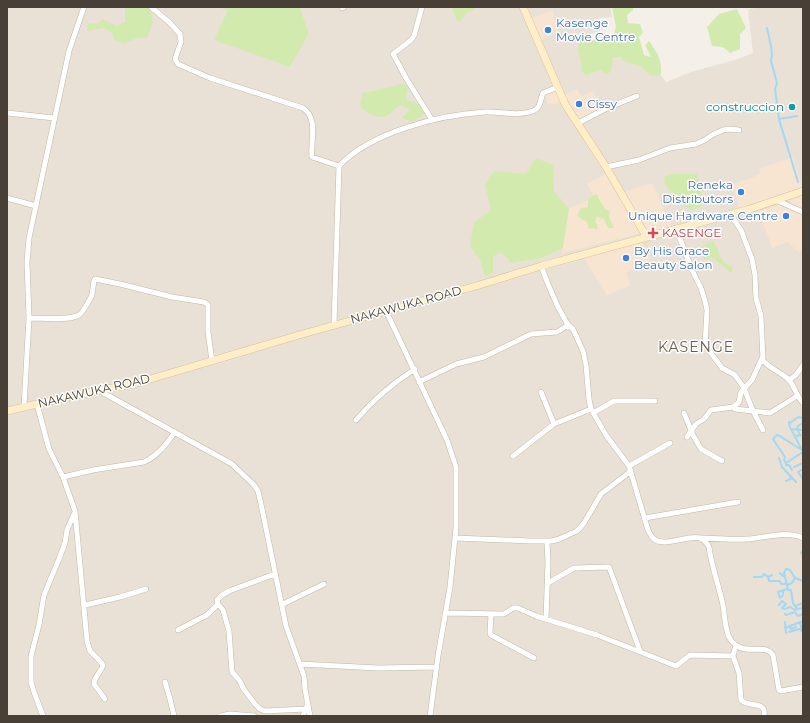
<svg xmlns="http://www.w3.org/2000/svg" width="810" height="723" font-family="Montserrat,sans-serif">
<rect width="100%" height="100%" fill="#f4f0e8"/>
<!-- residential -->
<path fill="#e9e1d5" d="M7 7H610L612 17 599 18 600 31 587 35 580 48 601 63 628 55 653 64 666 82 691 72 738 59 753 53 748 10 758 7H803V716H7Z"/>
<!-- commercial -->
<path fill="#f7e5d2" d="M553 10 558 31 541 41 529 19Z
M555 87 563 103 548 104 544 91Z
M577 89 582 96 593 91 603 110 581 122 565 95Z
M793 157 802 187 788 193 739 208 733 184 752 178 761 173 759 169Z
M606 174 642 233 562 253 567 209 595 198 587 184Z
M652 183 671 226 647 232 622 193Z
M803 194V209L792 204 790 201 791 198Z
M779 205 803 215V247L799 252 787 242 769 249 772 247 758 211Z
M639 241 649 250 650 263 626 273 631 285 607 295 584 258Z"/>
<!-- green -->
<path fill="#d3eaaf" d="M125 7H147L150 10 153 22 147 38H137L125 43 114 40 112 33 104 28 87 31V25L91 23 98 24 102 19 117 26 125 22Z
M217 7H301L300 10 309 33 290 67 214 40 228 10Z
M452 7H475L474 10 467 12 461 21H457Z
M612 7H634L633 10 627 15 628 23 640 24 643 33 639 37 644 55 651 57 645 45 649 41C658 54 662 59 661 74L651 76 639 65 625 62 621 57 613 59 611 72 606 74 600 70 586 75 581 70C583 56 574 54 581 39L601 41 613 36 616 27Z
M737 9 746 28 740 34V49L730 53 723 47 712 46 707 27 719 14Z
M400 84 408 86 406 100 419 104 425 114 412 122 402 118 410 109 400 105C390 113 386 121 373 115 367 113 364 111 360 106L362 93 387 88Z
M536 158 553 165 554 191 569 209 563 248 542 258 510 263 508 259 502 253 493 256V273L485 276 480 260 470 246 474 222 491 210 485 185 494 171 526 174Z
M670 174H697C699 184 702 187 702 198L699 199 703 204 701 207 691 210 683 205V200C673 191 665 193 664 177Z
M596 194 605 209 610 211 609 217 614 228H608L604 219 597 217 595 221 598 227 597 230 593 228 589 229 587 222 577 216 581 208 588 207V199Z
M711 241 714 242C719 251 721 264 732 266L733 268 731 273 713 258 704 260 700 249 706 243Z"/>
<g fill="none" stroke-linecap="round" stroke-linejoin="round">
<!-- stream -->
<path stroke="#a2d8f3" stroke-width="2" d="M767 28 771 46 772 55 771 61 777 83 775 89 779 119 798 182
M779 119 797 116
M789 422 790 427 802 450
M789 424 798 417 803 418
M791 429 803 430
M777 435 773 439 785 457 784 460 786 463 803 452
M778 435 802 450
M800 435 797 429 798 426 803 423
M795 436 803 435
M779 458 782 467 796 482
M786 463V465H789L792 470
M794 467 803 463
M803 469 798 472 803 479
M786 481 792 478
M803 550 801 553 803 554
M780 573 783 576 785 575
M754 577H762L764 574 768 577 772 575
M768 577 769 581H779L782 584H786
M787 585 784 573 786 569 790 570 795 578 803 581
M783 591V595L780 598 778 592 787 589
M779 605 782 601 786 604 782 608 785 609 790 607 795 610 797 609 793 603 791 590H788L787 585 792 583 795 578
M795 606 803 603
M797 609 803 608
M785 614 786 615 795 612 798 616 803 614
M785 622 786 633
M800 622 802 631
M789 626 791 629 796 627
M785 628 803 621
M789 632 799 629 803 632"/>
<defs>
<path id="street" d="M151 7 169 22 180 34 181 42 175 59 178 64 210 78 303 108C319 119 310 141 312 157L339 166
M422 7 414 36 411 40 393 54 406 78 432 120
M342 8 344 7
M7 113 54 118
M578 123 607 108 637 96
M606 167 639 160 670 148 696 144 705 140 712 135 723 130 729 129 739 130
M7 198 36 206
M778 201 803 212
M730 214 741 230 752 259 755 275 756 298 761 316 763 360C768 368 781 372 788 379 794 384 796 396 803 403
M676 228 692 270 701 288 705 301 707 310 705 345 722 368 735 375 744 388 753 411 763 430
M541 266 548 284 558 307 568 325 573 329 583 351 586 365 589 399 591 409 606 435 629 466 648 530C649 532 651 536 653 538 663 549 688 534 700 538 704 540 707 543 709 547 711 564 718 583 722 601 725 612 724 626 729 637 731 641 735 645 739 647 750 653 766 644 773 655L779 690 781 691 803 687
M386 311 447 440 456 467V528L450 587 438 656 430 716
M29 318C42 318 68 321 79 315 84 311 88 303 91 297 94 291 92 284 95 279L120 284 172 297 204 302 208 305V332L212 361
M334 325 339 166C371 132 439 115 485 112 501 111 516 117 533 111 541 108 540 100 543 93L558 87
M789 380 796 375 803 365
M419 382 456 364 484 357 531 334 557 332 568 325
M100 391 232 464 254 485 258 491 261 504 286 626 304 676 305 689 310 716
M541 392 554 424
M37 404 49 449 63 477 75 511 87 641 90 651 100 661 103 665C101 673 94 676 94 684L105 699
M24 407 29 318 27 262 29 238 69 51 84 7
M735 409 770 413 797 396
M593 413 614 401H655
M684 413 693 435 701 449 722 461
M356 420C373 400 393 383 415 369
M687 437 696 424 704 419 711 410 733 407 739 402 741 392 752 380 763 356
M513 456 554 424 591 409
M629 466 670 443
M63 477 93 470 144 462C158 456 166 444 175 432
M645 518 738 502
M455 538 530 541H552L559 539 577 531 584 523 601 494 631 471
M700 538C716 538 732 540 747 539 765 538 786 530 803 538
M548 583 574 568 609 567 640 651
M218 604 223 610 229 631 232 672 240 681 243 688 255 704 260 709 265 711 306 709
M283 604 324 584
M85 605 120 597 146 589
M447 613 504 614 513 608H518L536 616 597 635 676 666 690 655 733 656
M491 614 490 633 491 635 534 658
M546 619 548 562 547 541
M178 630 207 615 218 604 217 600 222 595 229 591 275 574
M736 645 733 656 739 673 741 700C749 708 767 700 764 716
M300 664 378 668 436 667
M165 682 170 699 174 716
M43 716 34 692 31 682V656L39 625 44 595 59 559 65 543 67 530 75 512
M220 716 230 714 254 716
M303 716 307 706"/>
<path id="secondary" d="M523 7 565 104 606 167 646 236
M7 411 63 398 137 383 299 335 476 286 541 266 750 209 803 191"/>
</defs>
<!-- street casing -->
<use href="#street" stroke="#c0b7aa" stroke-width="6"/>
<!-- secondary casing -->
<use href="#secondary" stroke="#d6c196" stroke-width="8"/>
<!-- street -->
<use href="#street" stroke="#fff" stroke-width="5"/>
<!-- secondary -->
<use href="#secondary" stroke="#ffeec7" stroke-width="7"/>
</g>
<!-- markers -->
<g fill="#3f7fe0" stroke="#fff" stroke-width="1.5">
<circle cx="548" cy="30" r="4"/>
<circle cx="579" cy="104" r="4"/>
<circle cx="741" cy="192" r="4"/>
<circle cx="786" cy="216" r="4"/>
<circle cx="626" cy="258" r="4"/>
</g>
<circle fill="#0f9aa8" stroke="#fff" stroke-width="1.5" cx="792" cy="107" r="4"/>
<path fill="#e0444e" stroke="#fff" stroke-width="1.5" d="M651 227h4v4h4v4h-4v4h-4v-4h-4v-4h4z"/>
<g text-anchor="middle" stroke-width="3" stroke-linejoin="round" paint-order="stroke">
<!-- shop labels -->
<g font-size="12" fill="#366cbe" stroke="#fff" text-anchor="start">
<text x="556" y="27">Kasenge<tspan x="556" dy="14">Movie Centre</tspan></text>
<text x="587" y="108">Cissy</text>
<text x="733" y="189" text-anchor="end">Reneka<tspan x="733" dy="14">Distributors</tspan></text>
<text x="778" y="220" text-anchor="end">Unique Hardware Centre</text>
<text x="634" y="255">By His Grace<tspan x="634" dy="14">Beauty Salon</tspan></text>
</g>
<!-- culture labels -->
<g font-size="12" fill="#0d838f" stroke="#fff" text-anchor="end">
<text x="784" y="111">construccion</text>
</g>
<!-- health labels -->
<g font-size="12" fill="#be3a42" stroke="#fff" text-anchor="start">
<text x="662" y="237">KASENGE</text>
</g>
<!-- street labels -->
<g font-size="12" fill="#484036" stroke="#fff">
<text transform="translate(406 305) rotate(-15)" y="4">NAKAWUKA ROAD</text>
<text transform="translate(94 391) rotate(-13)" y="4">NAKAWUKA ROAD</text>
</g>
<!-- quarter labels -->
<g font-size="14" letter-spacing="1" fill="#6b5d4d" stroke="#fff">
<text x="696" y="352">KASENGE</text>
</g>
</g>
<!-- border -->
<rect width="810" height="723" fill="none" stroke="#484036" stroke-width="16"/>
</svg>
